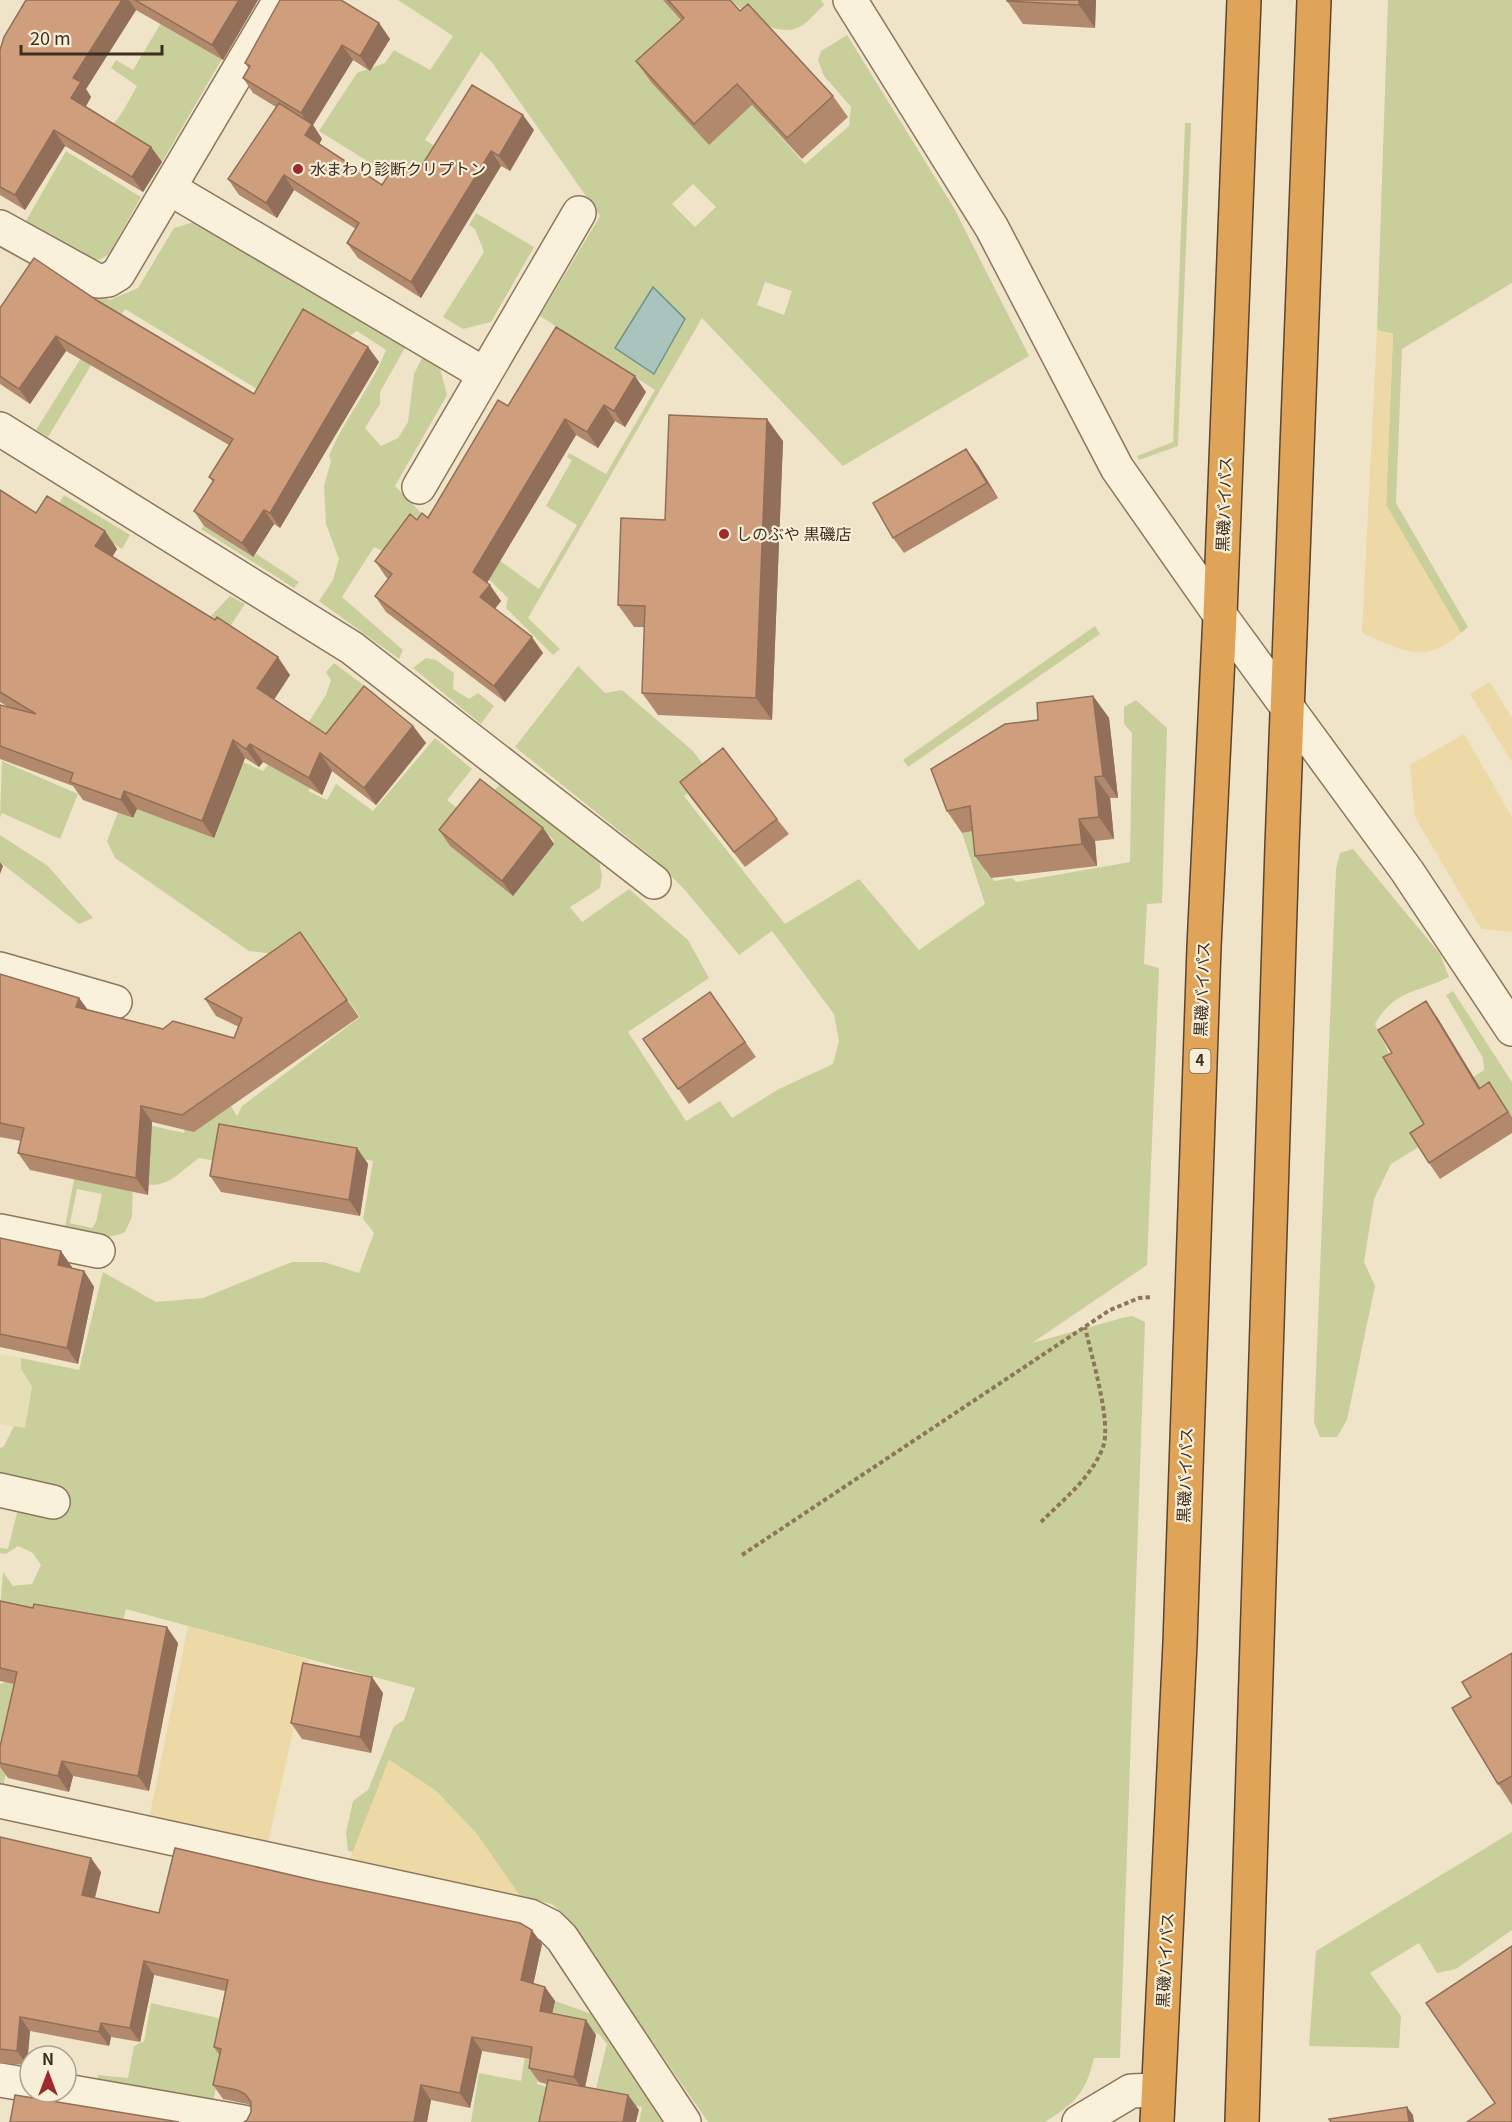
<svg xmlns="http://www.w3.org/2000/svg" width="1512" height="2122" font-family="Georgia,'Noto Sans JP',serif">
<rect width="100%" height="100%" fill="#f0e4c8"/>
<!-- farmland -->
<path fill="#e6deb5" d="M0 1354 21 1358V1369L32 1385 25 1429 0 1424Z"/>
<!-- green -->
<path fill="#c9cf9b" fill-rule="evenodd" d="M398 0H698L708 145 752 105 805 164 849 126 851 107 824 76 818 60 821 51 847 35 954 208 1029 356 843 466 702 318 528 618 560 649 553 655 506 608 508 598 426 518 385 552 374 547 342 597 403 650 399 659 319 601 333 580 339 559 326 524 324 486 331 461 329 456C344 419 371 388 386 350L357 331 265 394 125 309 48 437 36 430 111 310 0 248V237L110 300 138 288 174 228 194 222 406 346 380 392V404L365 428 381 446 398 438 408 422 414 374 423 356 439 365 447 395 395 486 426 518 436 504 485 550 539 589 577 525 546 506 572 460 567 457 569 453 606 474 655 390 540 316 600 216 491 61 481 52 425 140 481 175 399 181 319 131 357 73 385 63 394 50 430 70 453 36ZM693 184 716 207 695 227 672 204ZM765 282 792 291 784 315 757 305Z
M731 0H821L824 5C817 11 811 19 803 25 780 41 747 15 731 0Z
M1388 0H1512V283L1402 349 1396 503 1468 627 1461 633 1386 505 1393 334 1377 330Z
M254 4 162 162 116 134 97 165 64 143C113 130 112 132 137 86L111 68 116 60 133 70 161 23Z
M1185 123H1191L1178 446 1139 460 1137 456 1173 442Z
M66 151 141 197 109 254 101 259 87 261 23 226Z
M476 213 534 247 491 322 463 329 443 317 484 252 475 229 469 225Z
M64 495 130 535 122 549 56 508Z
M204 526 252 557 255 553 299 582 294 588 201 529Z
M230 596 245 604 172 714 226 754 263 771 276 756 290 751 326 695 331 680 326 672 334 663 377 695 308 791 327 800 336 784 373 811 435 738 472 769 447 800 468 817 513 896 554 844 553 839 493 792 500 784 599 861 602 876 600 888 570 907 582 922 629 889 688 940 709 978 628 1032 686 1121 720 1101 732 1118 779 1089 833 1064 839 1041 834 1014 772 931 739 955 685 890 653 858 515 747 578 666 605 693 622 690 693 751 711 775 684 796 785 924 859 879 919 950 985 904 962 833 981 829 986 873 995 881 1012 878 1016 882 1130 862 1132 733 1124 724V707L1136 700 1167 728 1162 903 1147 904 1144 964 1159 968 1147 1265 1032 1343 1122 1318 1132 1316 1145 1322 1120 2058H1094C1086 2093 1075 2103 1045 2122H708L566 1917 552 1904 520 1896 476 1833 436 1791 389 1760 353 1852 348 1851 346 1833 353 1801 368 1790 394 1726 404 1720 415 1688 126 1609 121 1630 0 1607 3 1572 13 1586 32 1584 41 1565 33 1553 18 1546 6 1554 0 1553V1548L8 1549 18 1509 59 1519 66 1489 0 1475V1448L4 1446 14 1426 25 1428 32 1386 21 1369V1358L79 1370 103 1272 156 1302 203 1298 292 1262H324L359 1273 374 1233 363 1219 373 1161 236 1137 223 1162 199 1158C173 1177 167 1191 133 1182L132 1217 125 1232C106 1241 84 1237 64 1232L87 1111 184 1133 201 1063 197 1049 237 1116 242 1106 360 1017 312 948 274 954 249 951 115 858 107 841 118 812 133 819 137 809 0 602 204 623ZM77 1189 102 1194 96 1222 92 1228 70 1223Z
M1095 626 1100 634 908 767 903 760Z
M426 658 436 660 454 673 453 689 469 699 478 693 494 706 481 724 413 668Z
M2 761 78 794 60 839 2 813 0 818Z
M0 835 48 866 93 918 79 924 0 862Z
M1353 849 1440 954 1449 977C1418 993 1395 989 1375 1024L1418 1114 1484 1070 1483 1058 1446 995 1453 991 1512 1082V1118L1422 1145 1391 1164 1374 1199 1364 1262 1375 1286 1347 1420 1337 1437H1320L1314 1422 1336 869 1340 853Z
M8 1681 24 1685 3 1787H0V1684Z
M1512 1832V1930L1456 1969 1437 1973 1419 1943 1370 1973 1401 2016 1399 2048 1309 2046 1316 1951Z
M535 1995 543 1998 552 2017 555 2001 600 2017 673 2122H639L642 2107 594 2096 607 2044 599 2034 553 2022 547 2027 537 2084 554 2089 548 2122H471L479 2073 521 2081Z
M151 2003 227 2020 213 2104 97 2084 98 2075 128 2078 134 2046 144 2041Z"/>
<!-- sand -->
<path fill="#ecd9a5" d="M1377 330 1393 334 1386 505 1461 633C1424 666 1401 650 1362 633Z
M1490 682 1512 718V762L1470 694Z
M1464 734 1512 817V932L1481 929 1415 817 1410 765Z
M188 1626 309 1660 268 1843 149 1819Z
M389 1760 436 1791 476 1833 520 1896V1904L349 1861Z"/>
<!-- water -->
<path fill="#a9c4bc" stroke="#6f938a" stroke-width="1.5" d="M653 287 685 319 654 374 615 348Z"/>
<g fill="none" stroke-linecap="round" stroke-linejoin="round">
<defs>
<path id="street" d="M850 0 992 228 1117 468 1220 615 1407 871 1512 1029
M169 188 484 374
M0 227 98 281 108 280 118 274 280 0
M0 429 352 648 654 882
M419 487 579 213
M0 969 115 1002
M0 1231 98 1251
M0 1490 53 1502
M0 1801 530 1916 550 1926 562 1938 684 2122
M0 2080 30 2085
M66 2091 243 2122
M1079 2122 1131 2091 1158 2090"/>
<path id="highway" d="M1157 2122 1180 1643 1204 947 1220 615 1244 0
M1242 2122 1282 846 1314 0"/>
</defs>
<!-- street casing -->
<use href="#street" stroke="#8d765c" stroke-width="36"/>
<!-- highway casing -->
<use href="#highway" stroke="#5b4430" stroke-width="36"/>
<!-- path -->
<path stroke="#8d765c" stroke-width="4" stroke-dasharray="4.5 3" stroke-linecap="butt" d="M1041 1522C1063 1500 1092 1477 1103 1447 1112 1422 1091 1355 1085 1327
M742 1555 1110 1310 1139 1298 1152 1297"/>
<!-- street -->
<use href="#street" stroke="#faf1dc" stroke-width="33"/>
<!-- highway -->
<use href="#highway" stroke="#e0a458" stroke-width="33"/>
</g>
<!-- wall -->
<path fill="#b2896c" d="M26 0H258L223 60 136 10 86 89 91 97 86 106 151 147 162 162 143 192 65 146 25 210 0 195V50Z
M663 0H730L740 11 833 96 848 117 802 159 752 105 709 145 651 82 636 61 681 20Z
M1096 0 1095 28 1023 24 1007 1Z
M379 23 390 39 370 71 353 60 313 125 322 139 319 144 382 185 416 175 534 130 510 171 501 166 421 298 358 258 347 243 356 229 294 190 277 218 239 195 228 179 276 107 253 93 243 78 249 69 245 63Z
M98 301 254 394 368 347 379 362 280 528 274 524 253 557 204 526 194 511 213 482 209 477 229 445 66 351 30 404 0 384V308Z
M646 392 625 427 615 421 598 448 576 435 487 582 501 601 495 609 543 653 505 702 386 612 375 596 388 579 386 577 375 561 428 518 508 406Z
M783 441 772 720 658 715 642 693 645 627H634L618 605 665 520Z
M978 465 998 498 904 553 893 538Z
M0 490 36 513 105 531 117 549 112 557 290 675 274 699 326 734 413 726 426 743 376 805 332 771 322 795 263 762 259 767 245 758 214 838 137 809 133 818 83 800 73 786 0 759V705L8 707 0 702Z
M1093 696 1109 718 1118 798H1110L1114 839 1095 841 1097 866 991 878 975 856 973 831 962 833 947 811 1038 720Z
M680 782 777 819 789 834 745 867 691 798Z
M543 828 554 844 513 896 450 846 439 830Z
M300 932 359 1017 194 1132 152 1122 148 1195 30 1170 18 1153 21 1141 0 1137V974L79 998 87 1009 163 1029 234 1038 239 1027 216 1016 205 999Z
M710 992 756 1057 689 1104 643 1039Z
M1437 1017 1480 1088 1489 1082 1512 1117V1133L1440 1179 1429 1163 1424 1124 1392 1053Z
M357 1148 368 1164 360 1216 221 1192 210 1176Z
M0 1238 72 1267V1268L84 1271 94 1287 78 1364 0 1347Z
M0 1601 178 1643 149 1791 73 1776 69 1792 8 1778 0 1767V1747L14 1684 0 1681Z
M1512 1653V1805L1498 1784 1471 1697Z
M383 1693 371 1753 302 1739 291 1723Z
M0 1837 101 1872 95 1898 159 1913 542 1944 533 1984 545 1987 555 2001 552 2013 596 2035 585 2087 628 2095 639 2110 539 2082 529 2068 530 2059 482 2051 470 2108 431 2100 427 2122H244L247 2120 251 2112V2106L247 2104 223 2099 213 2085 220 2056 214 2047 225 1991 154 1975 140 2042 111 2037 109 2046 30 2031 27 2065 0 2063Z"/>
<!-- shaded-wall -->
<path fill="#916f58" d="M122 0H129L136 10 86 89 91 97 82 113 71 98 73 78Z
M239 0H258L223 60 212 45Z
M1079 0H1096L1095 28 1079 5Z
M379 23 390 39 370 71 360 56Z
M342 45 353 60 313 125 322 139 316 150 305 135 310 126 301 113Z
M523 115 534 130 510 171 499 156Z
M54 130 65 146 25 210 15 195Z
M151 147 162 162 143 192 132 177Z
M491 151 501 166 421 298 411 282Z
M284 175 294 190 277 218 266 203Z
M56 336 66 351 30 404 19 389Z
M368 347 379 362 280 528 270 513Z
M635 376 646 392 625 427 614 411Z
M604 405 615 421 598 448 587 432Z
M565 419 576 435 484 588 473 572Z
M767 419 783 441 772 720 756 698Z
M966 449 978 465 998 498 987 483Z
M264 510 274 524 253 557 242 543Z
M105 531 117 549 108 564 95 546Z
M490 585 501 601 491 613 480 597Z
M532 637 543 653 505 702 494 686Z
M278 657 290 675 270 706 257 688Z
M1093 696 1109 718 1118 798 1103 776Z
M413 726 426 743 376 805 364 788Z
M233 740 245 758 214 838 202 821Z
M250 744 263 762 259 767 246 749Z
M320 753 332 771 322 795 309 778Z
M1095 777 1110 798 1114 839 1099 817Z
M124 791 137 809 133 818 121 800Z
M1079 819 1095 841 1097 866 1082 844Z
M543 828 554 844 513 896 502 881Z
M0 862 3 866 0 874Z
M79 998 91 1014 76 1007Z
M1426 1001 1437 1017 1490 1104 1479 1089Z
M141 1106 152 1122 148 1195 136 1178Z
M357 1148 368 1164 360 1216 349 1200Z
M61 1251 72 1267 69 1281 58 1265Z
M84 1271 94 1287 78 1364 67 1348Z
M167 1627 178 1643 149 1791 138 1776Z
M372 1677 383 1693 371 1753 360 1737Z
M62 1761 73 1776 69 1792 58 1776Z
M91 1858 101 1872 92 1909 82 1895Z
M532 1930 542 1944 531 1995 521 1980Z
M144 1961 154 1975 140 2042 130 2028Z
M545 1987 555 2001 550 2025 540 2011Z
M20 2017 30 2031 27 2065 17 2051Z
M586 2020 596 2035 584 2092 574 2077Z
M101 2023 111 2037 109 2046 99 2032Z
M472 2037 482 2051 470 2108 460 2093Z
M421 2085 431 2100 427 2122H414Z
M628 2095 639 2110 636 2122H623Z
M1407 2107 1413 2115 1414 2122H1409Z"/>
<!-- building -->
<path fill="#cf9f7d" stroke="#916f58" stroke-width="1.5" d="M26 0H122L73 78 81 82 71 98 151 147 132 177 54 130 15 195 0 187V50L4 37Z
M135 0H239L212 45Z
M280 0H341L379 23 360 56 342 45 301 113 243 78 250 66 245 63Z
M668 0H730L740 11 748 4 833 96 787 138 737 84 694 124 636 61 684 18Z
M1007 0H1079V5L1007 1Z
M472 85 523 115 499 156 491 151 411 282 347 243 359 223 284 175 266 203 228 179 279 103 312 124 305 135 382 185 396 163 416 175Z
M34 258 98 301 254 394 303 309 368 347 270 513 264 510 242 543 194 511 214 480 209 477 233 439 56 336 19 389 0 376V308Z
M556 327 635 376 614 411 604 405 587 432 565 419 473 572 490 585 480 597 532 637 494 686 375 596 392 574 375 561 410 514 417 520 422 513 428 518 498 400 508 406Z
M669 415 767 419 756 698 642 693 645 606 618 605 621 518 665 520Z
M966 449 987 483 893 538 873 503Z
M0 490 36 513 47 496 105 531 95 546 215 620 217 617 278 657 257 688 326 734 364 686 413 726 364 788 320 753 309 778 250 744 246 749 233 740 202 821 124 791 121 800 70 782 73 773 0 746V705L36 714 0 692Z
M1093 696 1103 776 1095 777 1099 817 1079 819 1082 844 975 856 970 806 947 811 931 769 1005 724 1038 720 1037 703Z
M723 748 777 819 734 852 680 782Z
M480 779 543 828 502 881 439 830Z
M300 932 347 1000 182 1115 141 1106 136 1178 18 1153 24 1128 0 1123V974L79 998 76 1007 163 1029 173 1021 234 1038 242 1018 205 999Z
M710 992 745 1042 678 1089 643 1039Z
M1426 1001 1479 1089 1489 1082 1508 1112 1429 1163 1410 1133 1424 1124 1383 1057 1392 1053 1378 1030Z
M219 1124 357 1148 349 1200 210 1176Z
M0 1238 61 1251 58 1265 84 1271 67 1348 0 1334Z
M0 1601 33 1608 34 1604 167 1627 138 1776 62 1761 58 1776 0 1763V1747L17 1672 0 1668Z
M1512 1653V1776L1498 1784 1452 1708 1471 1697 1462 1682Z
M303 1663 372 1677 360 1737 291 1723Z
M0 1837 91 1858 82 1895 159 1913 175 1848 317 1881 520 1923 532 1930 521 1980 545 1987 540 2011 586 2020 574 2077 529 2068 532 2047 472 2037 460 2093 421 2085 414 2122H244L247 2120 251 2112V2102L245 2094 237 2090 213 2085 221 2049 214 2047 228 1980 144 1961 130 2028 101 2023 99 2032 20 2017 17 2051 0 2049Z
M1512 1946V2122H1467L1495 2103 1426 2003Z
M548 2080 628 2095 623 2122H539Z
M15 2095 179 2122H10Z
M1407 2107 1409 2122H1331L1329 2119Z"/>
<!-- markers -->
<g fill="#9e2a2b" stroke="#f7eed8" stroke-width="2">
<circle cx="298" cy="169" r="6"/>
<circle cx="724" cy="534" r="6"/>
</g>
<g text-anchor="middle" stroke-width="4.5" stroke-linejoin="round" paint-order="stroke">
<!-- shield labels -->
<rect fill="#f7eed8" stroke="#756857" stroke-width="1.5" x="1189.5" y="1049" width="21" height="24" rx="4.5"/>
<g font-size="15" font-weight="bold" fill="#3d2e20">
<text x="1200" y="1066">4</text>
</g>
<!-- poi labels -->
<g font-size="16" fill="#3d2e20" stroke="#f7eed8" text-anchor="start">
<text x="310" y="175">水まわり診断クリプトン</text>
<text x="736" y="540">しのぶや 黒磯店</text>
</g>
<!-- street labels -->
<g font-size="16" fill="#3d2e20" stroke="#f7eed8">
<text transform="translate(1224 504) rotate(-88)" y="6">黒磯バイパス</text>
<text transform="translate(1202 989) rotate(-88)" y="6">黒磯バイパス</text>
<text transform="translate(1185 1475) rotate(-88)" y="6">黒磯バイパス</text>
<text transform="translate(1165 1960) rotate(-87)" y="6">黒磯バイパス</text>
</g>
</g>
<!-- north arrow -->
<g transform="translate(48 2074)"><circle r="28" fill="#f7eed8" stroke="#ada18e" stroke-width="1.5"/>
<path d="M0-4.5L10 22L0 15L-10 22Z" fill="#9e2a2b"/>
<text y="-9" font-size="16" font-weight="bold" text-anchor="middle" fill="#3d2e20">N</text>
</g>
<!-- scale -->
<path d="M21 45v9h141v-9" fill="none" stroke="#3d2e20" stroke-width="3"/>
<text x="30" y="45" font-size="18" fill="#3d2e20" stroke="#f7eed8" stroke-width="4.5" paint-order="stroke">20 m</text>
</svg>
